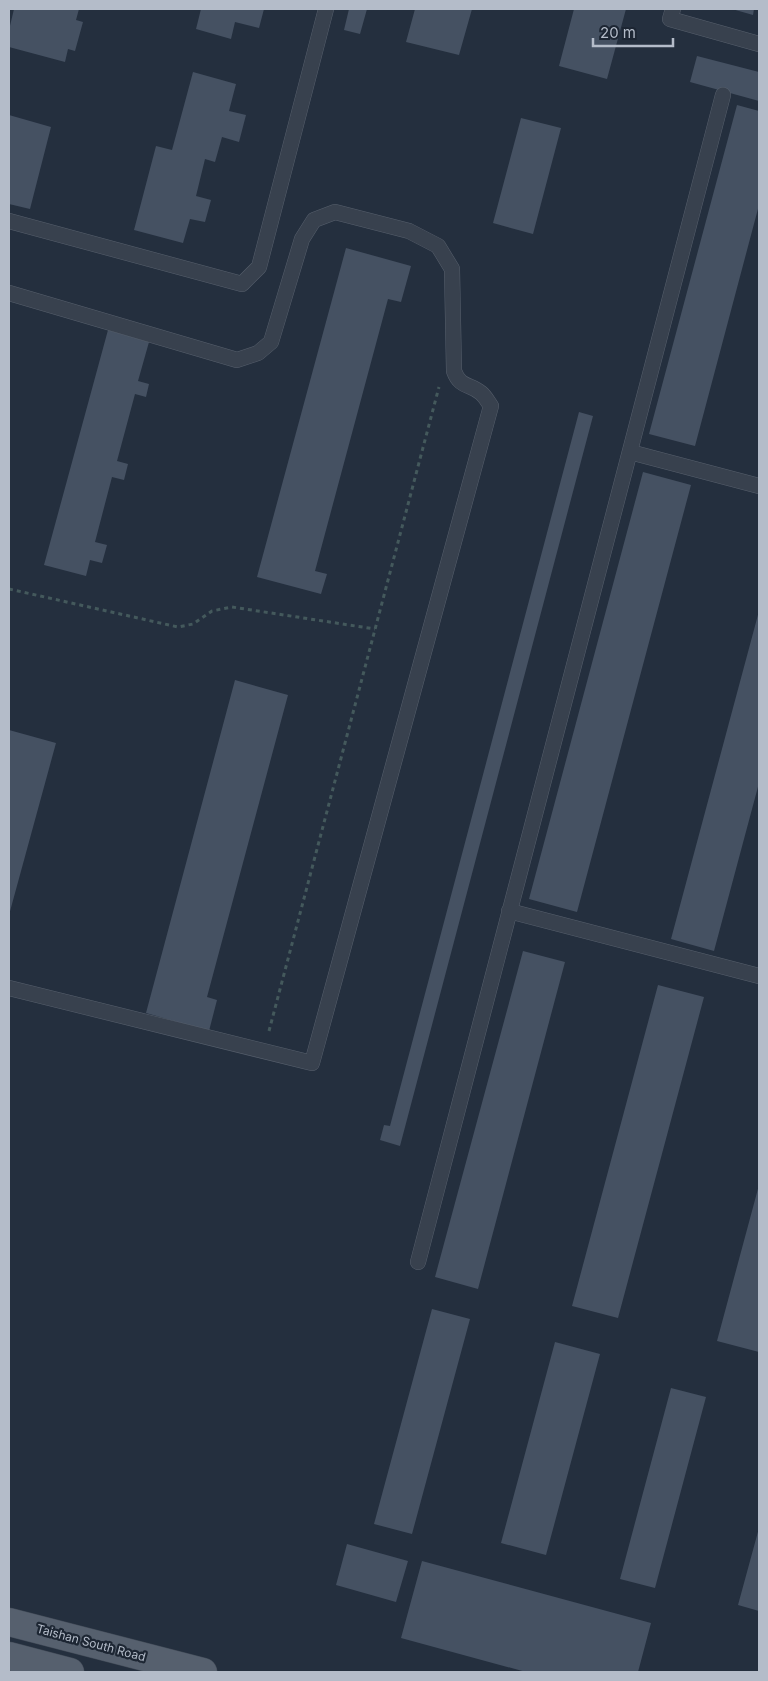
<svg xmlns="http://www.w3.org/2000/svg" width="768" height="1681" font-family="Inter,sans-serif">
<rect width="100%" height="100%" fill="#242f3e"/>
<!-- building -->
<path fill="#455162" d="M14 9H79L76 20 83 22 75 51 68 49 65 62 9 47V30Z
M201 9H264L259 28 235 22 231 39 196 29Z
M349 9H367L360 34 344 30Z
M415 9H472L459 55 406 42Z
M574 9H626L607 79 559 66Z
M732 9H754L753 15Z
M697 56 759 72V101L690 82Z
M193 72 236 84 229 111 246 115 239 142 222 137 215 162 205 159 196 196 211 200 205 222 190 219 183 243 134 230 156 146 172 150Z
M737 105 759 111V205L695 446 649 434Z
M9 115 51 127 30 209 9 204Z
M521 118 561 128 533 234 493 223Z
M346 248 411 266 401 302 388 299 315 571 327 574 321 594 257 577Z
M108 330 149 342 138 381 149 384 146 397 135 394 117 461 128 464 124 480 112 477 95 542 107 545 102 563 90 560 86 576 44 565Z
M579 412 593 416 400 1146 380 1140 384 1125 390 1126Z
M643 472 691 485 577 912 529 899Z
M759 611V783L714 951 671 939Z
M235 680 288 695 207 997 217 1000 209 1031 146 1013Z
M9 730 56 743 9 915Z
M523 951 565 962 478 1289 435 1277Z
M658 985 704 997 618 1318 572 1306Z
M759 1185V1352L717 1341Z
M432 1309 470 1319 412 1534 374 1524Z
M555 1342 600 1354 546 1555 501 1543Z
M671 1388 706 1397 655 1588 620 1579Z
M759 1528V1611L738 1605Z
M347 1544 408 1561 396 1602 336 1585Z
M422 1561 651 1623 638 1672H526L401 1638Z"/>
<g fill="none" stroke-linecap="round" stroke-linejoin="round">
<defs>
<path id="service" d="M673 9 670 19 759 44
M9 221 242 284 259 267 326 9
M9 293 237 360 258 353 271 342 302 239 314 220 335 212 409 231 438 246 452 269 454 371C460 388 471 384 481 393 485 396 488 402 491 406L312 1063 9 988
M630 452 759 486
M509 911 759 976
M418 1262 723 95"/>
<path id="primary" d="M9 1622 203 1672
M9 1656 70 1672"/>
</defs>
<!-- service casing -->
<use href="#service" stroke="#565f6c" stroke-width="16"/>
<!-- primary casing -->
<use href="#primary" stroke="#414a57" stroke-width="29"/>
<!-- path -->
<path stroke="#44595c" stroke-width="3" stroke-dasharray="4 4" stroke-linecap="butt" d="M9 589 178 627 193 624 212 611 232 607 375 629
M269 1031 439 387"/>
<!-- service -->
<use href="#service" stroke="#38414e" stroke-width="15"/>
<!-- primary -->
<use href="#primary" stroke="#56606e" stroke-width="28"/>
</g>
<g text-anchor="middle" stroke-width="4.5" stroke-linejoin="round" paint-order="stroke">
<!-- street labels -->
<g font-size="12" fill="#b4bcc9" stroke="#1d2633">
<text transform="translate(91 1643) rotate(15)" y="4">Taishan South Road</text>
</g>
</g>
<!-- border -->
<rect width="768" height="1681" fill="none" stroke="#b4bcc9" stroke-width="20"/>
<!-- scale -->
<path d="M593 38v8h80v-8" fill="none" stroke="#b4bcc9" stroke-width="2.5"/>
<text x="600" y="38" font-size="15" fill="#b4bcc9" stroke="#1d2633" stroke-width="4" paint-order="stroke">20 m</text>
</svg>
